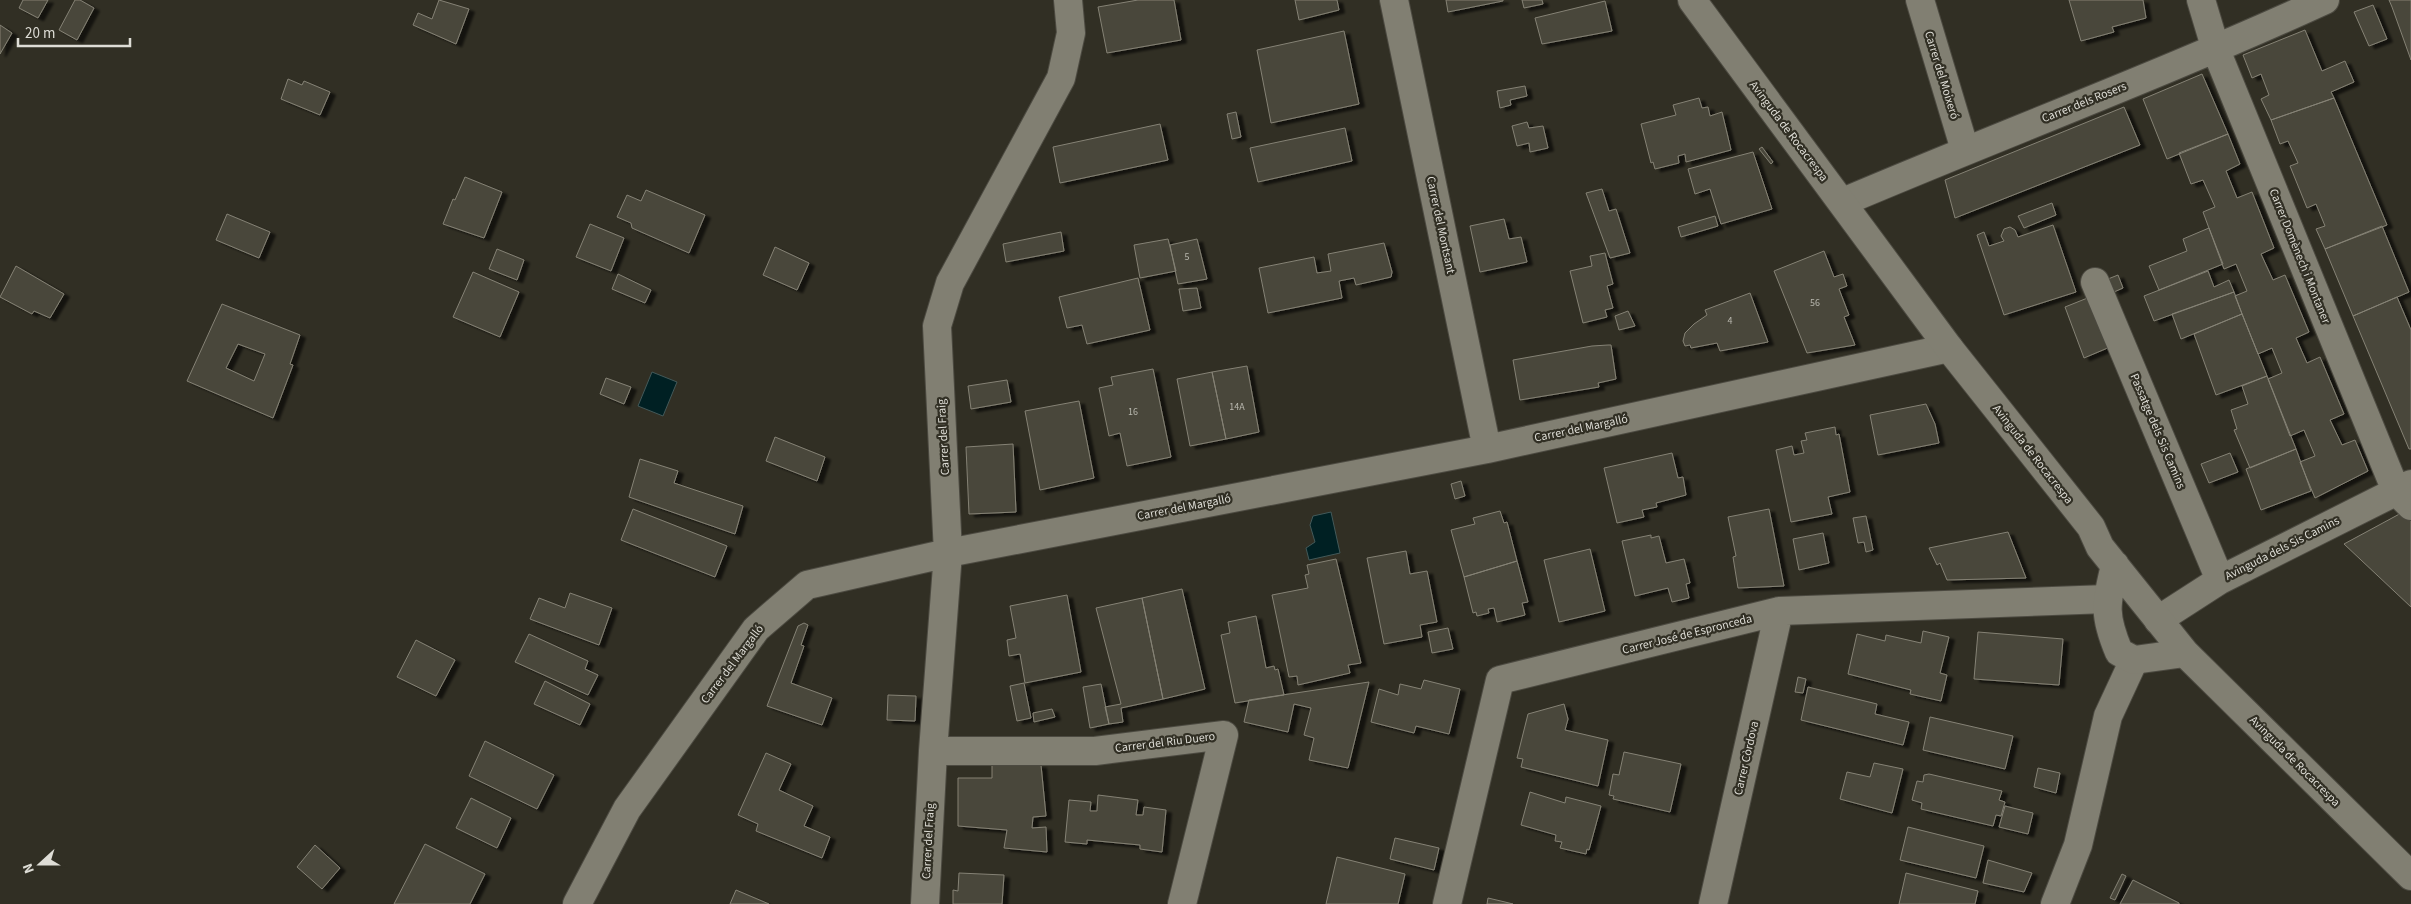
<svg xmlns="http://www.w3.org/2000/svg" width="2411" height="904" font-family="'Source Sans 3',sans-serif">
<defs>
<filter id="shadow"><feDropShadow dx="5.5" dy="3" stdDeviation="1" flood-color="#0009"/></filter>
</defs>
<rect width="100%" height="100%" fill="#312f24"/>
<!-- water -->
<path fill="#002023" stroke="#435959" d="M652 372 677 382 663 416 638 406Z
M1331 512 1340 553 1309 560 1306 548 1315 542 1310 525 1313 516Z"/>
<!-- building -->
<path fill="#49473b" stroke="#858275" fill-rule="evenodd" filter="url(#shadow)" d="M23 0H48L38 18 19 8Z
M75 0H80L94 8 77 40 59 30Z
M439 0 469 9 456 44 413 25 418 13 432 19Z
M1138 0H1174L1181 40 1107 53 1098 7Z
M1295 0H1337L1339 10 1299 20Z
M1446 0H1503V1L1448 12Z
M1522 0H1542L1543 4 1524 8Z
M2069 0H2143L2146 18 2112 27 2114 32 2081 41Z
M2389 0H2411V60L2392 7Z
M1605 1 1612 31 1542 44 1535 18Z
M2373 5 2387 39 2369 46 2354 12Z
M0 25 12 33 0 54Z
M2305 30 2322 71 2345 61 2354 82 2331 92 2334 98 2271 120 2261 99 2269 95 2261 74 2252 78 2243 55Z
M1344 31 1359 104 1271 123 1257 50Z
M2202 74 2228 134 2167 159 2143 99Z
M288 79 302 85 304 81 330 92 320 115 281 99Z
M1525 86 1527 96 1510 100 1511 105 1500 108 1497 91Z
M1699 98 1702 108 1708 107 1710 116 1722 112 1731 150 1686 162 1685 154 1678 156 1679 163 1655 169 1653 162 1651 163 1641 124 1676 115 1673 105Z
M2334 98 2387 225 2325 249 2316 229 2325 226 2316 204 2307 208 2290 166 2298 163 2288 141 2280 144 2271 120Z
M2124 107 2140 145 1955 218 1945 180Z
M1236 112 1241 137 1232 139 1227 114Z
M1527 122 1529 128 1543 126 1548 148 1530 152 1529 143 1517 146 1512 126Z
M1160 124 1168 160 1060 183 1053 147Z
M1345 128 1352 161 1258 182 1250 148Z
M2228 134 2240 164 2226 171 2237 198 2252 192 2274 248 2261 254 2273 280 2285 275 2309 332 2296 338 2307 363 2320 357 2344 414 2330 420 2342 445 2355 440 2368 471 2315 498 2300 462 2315 456 2304 430 2290 436 2268 379 2282 373 2272 348 2258 354 2235 296 2247 291 2236 264 2224 269 2203 212 2215 207 2203 180 2191 184 2179 153Z
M1762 147 1773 162 1771 164 1759 149Z
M1753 152 1772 209 1721 224 1710 189 1695 194 1688 169Z
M465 177 502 192 484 238 443 224 453 199 455 200Z
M1602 189 1609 211 1616 209 1630 253 1610 258 1586 193Z
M646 190 705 215 689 253 632 228 631 223 617 217 627 195 641 201Z
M2052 203 2056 215 2024 228 2018 216Z
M227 214 270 232 259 258 216 240Z
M1715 216 1718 226 1681 237 1678 227Z
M1504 219 1509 239 1521 237 1527 262 1480 272 1470 226Z
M590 224 624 238 611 271 576 257Z
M2053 225 2076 292 2004 315 1977 235 1984 232 1989 246 2004 241 2001 236 2004 229 2010 227 2015 230 2018 237Z
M2382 226 2409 292 2353 316 2325 249Z
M2209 228 2223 264 2159 290 2149 266 2187 251 2183 239Z
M1061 232 1064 251 1006 262 1003 244Z
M1168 239 1176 271 1140 278 1134 245Z
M1197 239 1207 279 1178 284 1170 245Z
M1384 243 1392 272 1391 277 1356 285 1354 278 1339 281 1342 298 1268 313 1259 268 1314 257 1317 273 1331 271 1328 254Z
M775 247 809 263 797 290 763 275Z
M497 249 524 260 517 280 489 269Z
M1824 251 1834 277 1843 274 1847 286 1839 289 1849 315 1844 317 1855 345 1807 353 1774 271Z
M1605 253 1613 284 1607 286 1613 308 1605 310 1607 317 1583 323 1570 271 1592 266 1590 256Z
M16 266 64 294 50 318 34 311 32 314 0 297Z
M2208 271 2214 287 2229 280 2234 292 2154 321 2144 296Z
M473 272 519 292 500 337 453 317Z
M618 274 651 290 645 303 612 289Z
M2118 275 2123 288 2114 292 2108 279Z
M1138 278 1150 330 1087 344 1082 325 1067 328 1059 297Z
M1197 288 1201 308 1183 311 1179 289Z
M2234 292 2242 314 2181 339 2172 314Z
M1750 293 1768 342 1720 351 1717 343 1691 348 1690 345 1685 346 1683 341 1685 333 1694 324 1707 315 1705 310Z
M2090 297 2110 347 2084 358 2065 307Z
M2397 297 2411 330V449H2409L2353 316Z
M222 304 300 335 290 364 293 365 273 418 187 381ZM238 344 265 354 254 381 226 368Z
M1628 311 1635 326 1619 330 1615 316Z
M2242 314 2267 376 2216 395 2194 334Z
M1608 345H1611L1616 379 1598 383 1599 387 1520 400 1513 360 1592 346Z
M1247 366 1259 432 1226 439 1212 372Z
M1153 369 1171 457 1127 466 1120 433 1109 436 1099 388 1113 385 1111 377Z
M1212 372 1226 439 1190 446 1177 379Z
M2267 376 2296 449 2250 468 2234 430 2237 429 2231 410 2248 404 2242 386Z
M606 378 631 387 624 404 600 394Z
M1007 380 1011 402 971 409 968 386Z
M1079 401 1094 478 1040 490 1025 411Z
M1926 404 1935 424 1939 443 1878 455 1870 415Z
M1835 427 1836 435 1839 434 1850 492 1828 497 1832 514 1791 522 1776 450 1792 446 1794 455 1804 453 1801 441 1807 440 1805 433Z
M775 437 825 457 817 481 766 461Z
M1013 444 1016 512 969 514 966 447Z
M2296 449 2311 491 2261 510 2246 469Z
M1672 453 1678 478 1683 477 1686 495 1656 503 1657 507 1642 510 1644 517 1617 523 1604 468Z
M2230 453 2238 472 2209 483 2201 464Z
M640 459 678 471 674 483 743 506 735 534 629 497Z
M1461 481 1465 496 1455 499 1451 484Z
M633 509 727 546 715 577 621 540Z
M1769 509 1784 586 1738 588 1733 557 1736 556 1728 517Z
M1500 511 1504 523 1507 522 1517 561 1464 577 1451 530 1475 524 1473 518Z
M2405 511 2411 517V607L2344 544Z
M1866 516 1873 550 1866 552 1864 542 1858 543 1853 518Z
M2008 532 2026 578 1947 580 1940 563 1937 565 1929 548Z
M1823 533 1829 563 1799 570 1793 539Z
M1651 535V538L1659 536 1666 563 1684 559 1690 583 1686 584 1689 598 1672 602 1668 588 1635 596 1622 541Z
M1590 549 1605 611 1559 622 1544 560Z
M1406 551 1410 574 1427 571 1437 622 1420 625 1422 637 1384 644 1367 558Z
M1336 559 1361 663 1348 665 1350 673 1298 685 1297 676 1289 677 1272 595 1308 588 1305 575 1309 574 1307 565Z
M1517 561 1528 602 1522 603 1525 615 1497 622 1494 608 1488 609 1489 613 1477 616 1476 612 1473 613 1464 577Z
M1182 589 1205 689 1163 699 1142 598Z
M570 593 612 608 599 645 530 619 539 598 565 608Z
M1067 595 1081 672 1025 683 1020 654 1009 656 1007 640 1016 638 1010 606Z
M1142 598 1163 699 1121 708 1123 722 1109 724 1105 707 1121 704 1096 608Z
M1256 616 1266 668 1274 666 1275 670 1278 669 1284 695 1235 703 1221 635 1230 633 1228 622Z
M804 623 808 625 801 645 804 646 791 683 832 698 822 725 767 706 798 626Z
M1448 628 1453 649 1432 653 1428 632Z
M1923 631 1949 637 1940 673 1947 675 1941 701 1910 694 1911 690 1848 674 1857 634 1885 641 1886 635 1921 643Z
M1978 632 2063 639 2059 685 1974 679Z
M529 634 588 661 585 669 598 675 588 695 515 662Z
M416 640 455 660 436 696 397 677Z
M1798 677 1806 679 1803 693 1795 692Z
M1424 680 1460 689 1449 734 1416 726 1414 733 1371 722 1379 689 1398 695 1400 684 1421 689Z
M545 681 590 704 580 725 534 704Z
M1369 682 1348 768 1309 760 1314 738 1304 735 1311 708 1294 704 1288 732 1244 722 1249 700Z
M1024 683 1031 718 1017 721 1010 686Z
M1101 684 1109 724 1090 728 1083 687Z
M1808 687 1877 704 1875 714 1909 722 1903 745 1801 720Z
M888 695 916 696 915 721 887 720Z
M1564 704 1568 719 1565 730 1608 740 1598 786 1521 767 1523 759 1517 758 1528 714Z
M1052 709 1055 717 1034 722 1033 713Z
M1930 717 2013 736 2005 769 1923 750Z
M485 741 554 775 537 809 469 776Z
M1624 752 1681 764 1670 812 1613 799 1614 796 1609 795 1613 774 1619 775Z
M766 753 791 764 779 790 813 806 804 826 830 837 822 858 756 831 758 824 738 815Z
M1874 763 1903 769 1892 813 1840 799 1847 772 1870 777Z
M992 764 1041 765 1046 816 1033 817 1032 828 1046 827 1047 852 1004 848 1007 830 958 826V778H992Z
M2038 768 2060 773 2056 793 2034 787Z
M1929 774 2002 791 1999 800 2005 802 2001 816 1996 815 1993 826 1921 809 1922 803 1912 800 1917 781 1923 782 1924 775Z
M1530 792 1565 803 1566 797 1601 806 1589 850 1587 849 1586 854 1560 848 1562 842 1555 841 1556 835 1521 825Z
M1098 795 1138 800 1136 815H1143L1144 807 1166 810 1162 852 1140 849V845L1087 840V844L1065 842 1069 800 1091 802 1090 811H1097Z
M471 798 511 818 497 848 456 828Z
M2005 806 2033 813 2028 834 1999 827Z
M1908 827 1984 846 1976 878 1900 860Z
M1395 838 1439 848 1434 870 1390 859Z
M425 844 485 874 470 904H394Z
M315 845 340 868 322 889 297 867Z
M1337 857 1405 874 1398 904H1326Z
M1988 860 2032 873 2024 892 1983 883Z
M959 873 1004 875 1002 904H953V890L958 891Z
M1906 873 1978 891 1975 904H1899Z
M2122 874 2126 876 2115 900 2110 898Z
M2133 880 2179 903V904H2120Z
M736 890 769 904H730Z
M1488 898 1505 902 1513 904H1487Z"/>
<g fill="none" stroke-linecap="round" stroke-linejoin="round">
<defs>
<path id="minor" d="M1394 0 1487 449
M1920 0 1965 150
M2201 0 2216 50 2396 491 2411 506
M1843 202C2003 134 2166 73 2325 0
M2095 282 2220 580
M2158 620 2220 580 2411 484
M933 751H1095L1224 735 1182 904
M577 904 627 809 756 629 807 585 948 553 1487 449 1949 348
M925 904 933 751 948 553 937 326 950 283 1061 78 1071 33 1068 0
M1447 904 1500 680 1779 611 2107 599
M1713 904 1779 611
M2055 904 2078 845 2108 716 2134 660"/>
<path id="tertiary" d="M1692 0 1949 348 2091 527 2100 547 2185 653 2411 876
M2115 565C2106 604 2103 614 2119 652L2134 660 2185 653"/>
</defs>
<!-- minor casing -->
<use href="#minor" stroke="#4c4a41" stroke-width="30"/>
<!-- tertiary casing -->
<use href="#tertiary" stroke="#4c4a41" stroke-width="30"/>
<!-- minor -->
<use href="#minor" stroke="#817f72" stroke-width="28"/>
<!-- tertiary -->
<use href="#tertiary" stroke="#817f72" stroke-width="28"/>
</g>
<g text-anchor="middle" stroke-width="4.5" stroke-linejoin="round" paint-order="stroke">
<!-- number labels -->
<g font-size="10" fill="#b9b8af">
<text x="1187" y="260">5</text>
<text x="1815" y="306">56</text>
<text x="1730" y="324">4</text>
<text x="1237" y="410">14A</text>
<text x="1133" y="415">16</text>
</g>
<!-- street labels -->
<g font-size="12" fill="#deddd6" stroke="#312f24">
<text transform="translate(1942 75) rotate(73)" y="4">Carrer del Moixeró</text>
<text transform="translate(2084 102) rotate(-22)" y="4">Carrer dels Rosers</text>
<text transform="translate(1789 131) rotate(53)" y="4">Avinguda de Rocacrespa</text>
<text transform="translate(1441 225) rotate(78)" y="4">Carrer del Montsant</text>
<text transform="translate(2300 256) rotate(68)" y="4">Carrer Domènech i Montaner</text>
<text transform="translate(1581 428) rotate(-12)" y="4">Carrer del Margalló</text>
<text transform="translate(2158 431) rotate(67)" y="4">Passatge dels Sis Camins</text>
<text transform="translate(943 437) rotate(-93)" y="4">Carrer del Fraig</text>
<text transform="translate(2033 454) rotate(52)" y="4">Avinguda de Rocacrespa</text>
<text transform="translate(1184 507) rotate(-11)" y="4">Carrer del Margalló</text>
<text transform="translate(2282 548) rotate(-27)" y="4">Avinguda dels Sis Camins</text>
<text transform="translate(1687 634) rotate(-14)" y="4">Carrer José de Espronceda</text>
<text transform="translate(732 664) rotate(-53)" y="4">Carrer del Margalló</text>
<text transform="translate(1165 742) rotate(-7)" y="4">Carrer del Riu Duero</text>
<text transform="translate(1746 758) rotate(-77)" y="4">Carrer Còrdova</text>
<text transform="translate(2295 761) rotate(45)" y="4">Avinguda de Rocacrespa</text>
<text transform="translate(928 841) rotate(-87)" y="4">Carrer del Fraig</text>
</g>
</g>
<!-- north arrow -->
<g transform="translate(40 864) rotate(249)" stroke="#312f24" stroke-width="4" paint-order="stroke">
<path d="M0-4L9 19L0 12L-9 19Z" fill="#deddd6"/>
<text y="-8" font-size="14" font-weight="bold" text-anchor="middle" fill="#deddd6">N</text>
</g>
<!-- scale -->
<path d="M18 38v8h112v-8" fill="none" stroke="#deddd6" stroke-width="2.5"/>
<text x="25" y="38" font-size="15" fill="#deddd6" stroke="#312f24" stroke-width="4" paint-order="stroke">20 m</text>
</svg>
